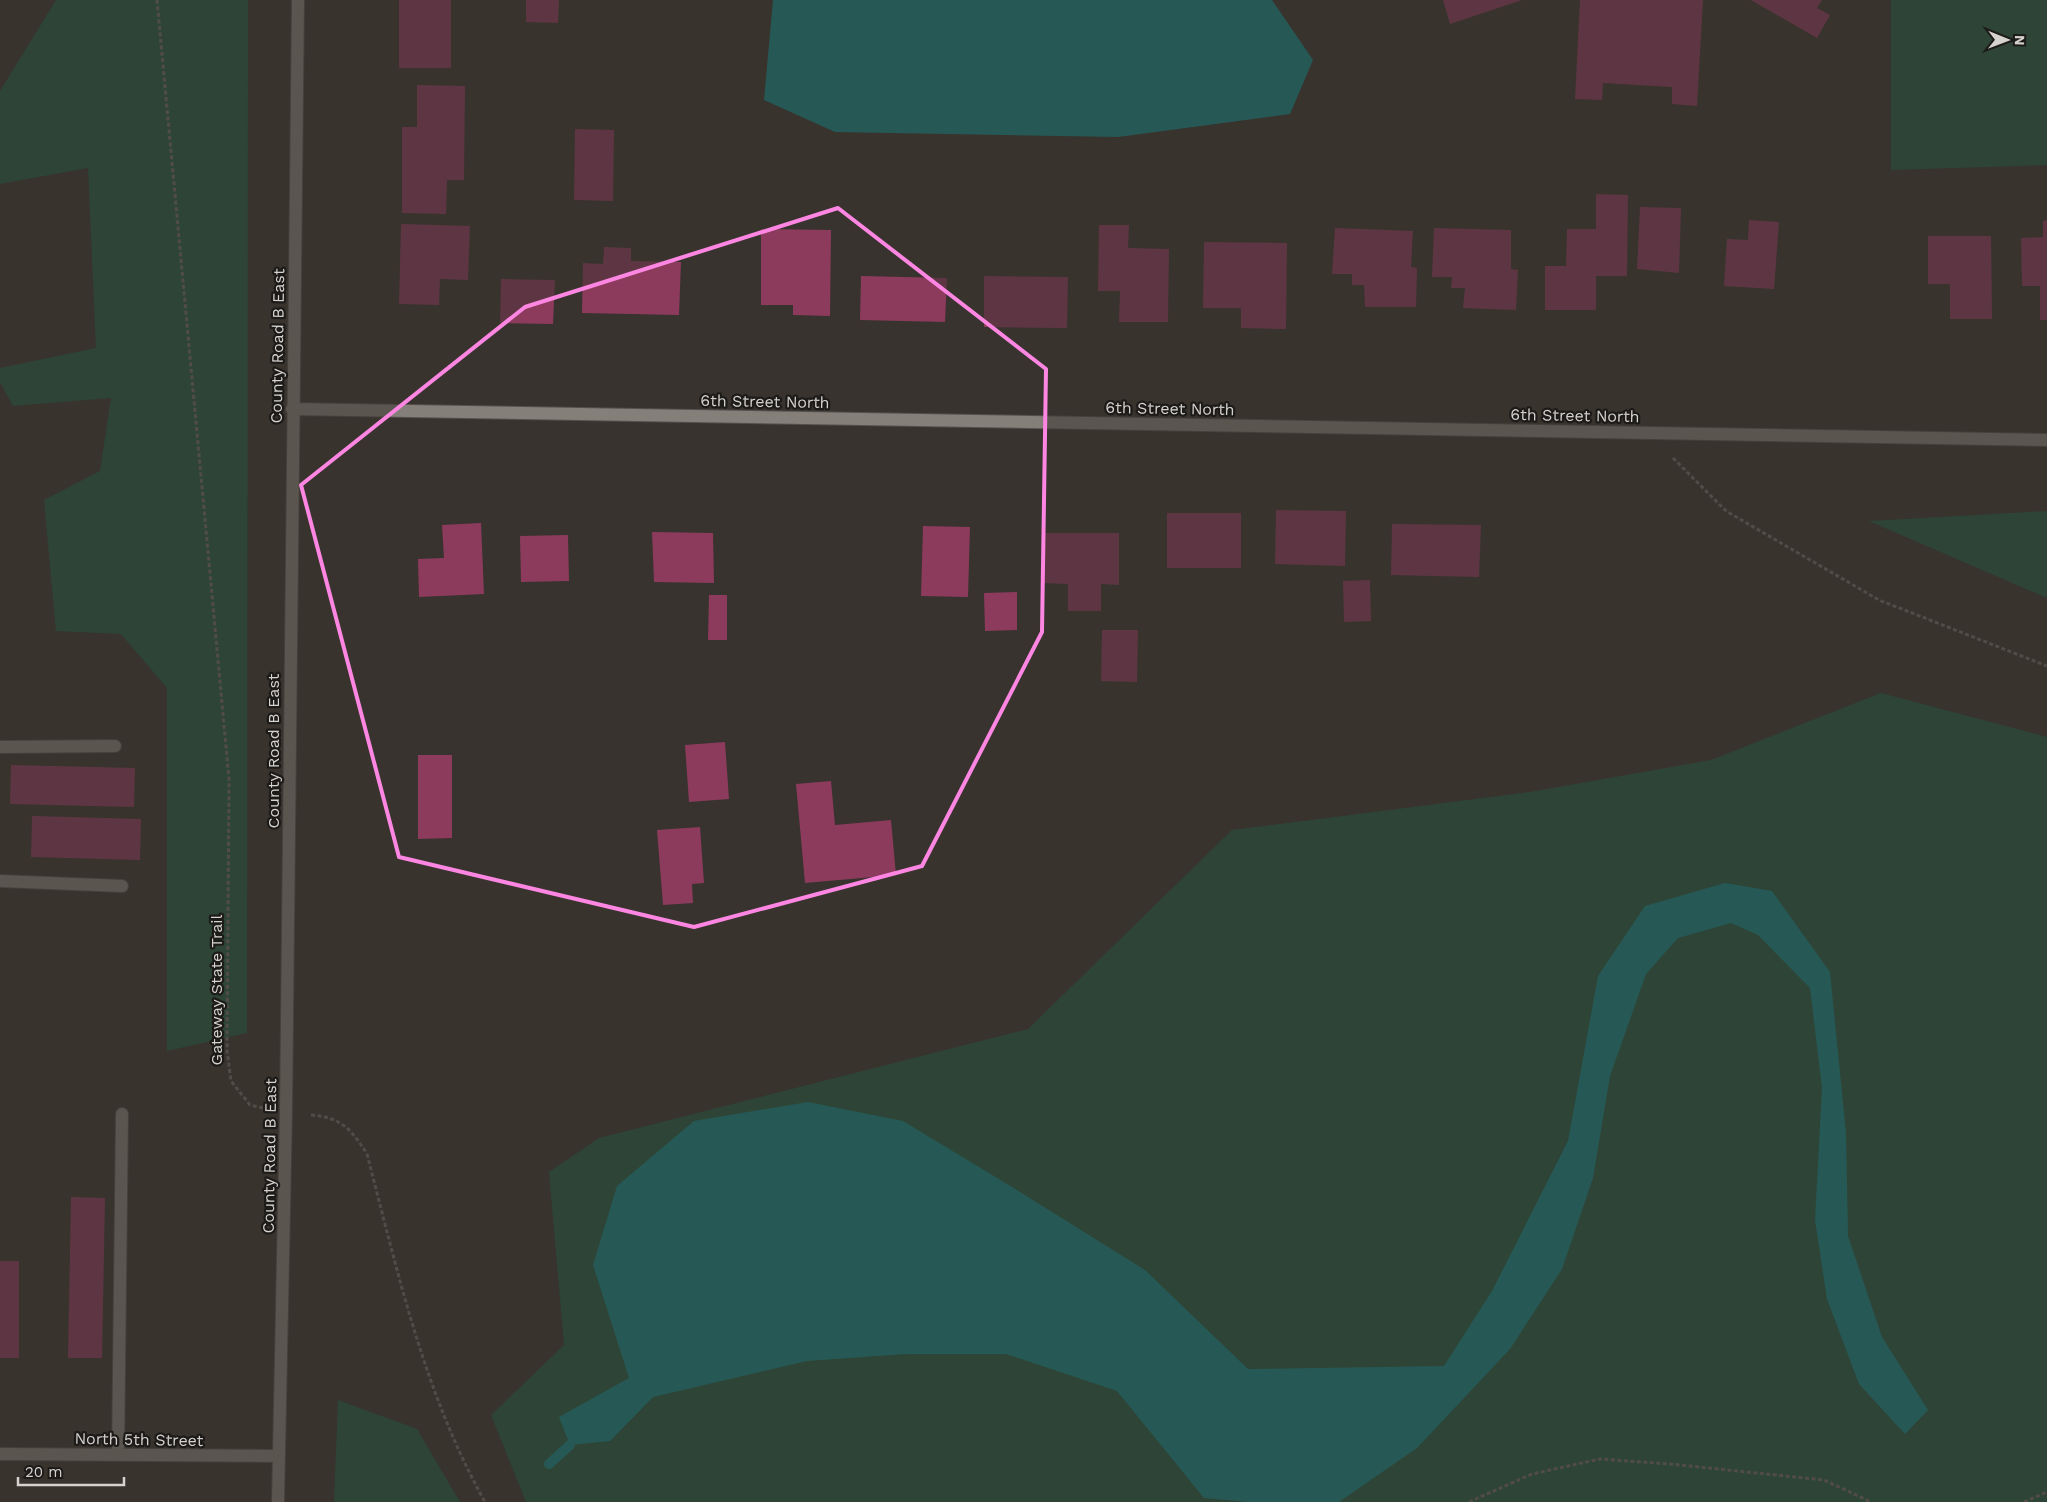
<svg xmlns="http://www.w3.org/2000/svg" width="2047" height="1502" font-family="'Work Sans',sans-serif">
<rect width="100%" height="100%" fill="#38332e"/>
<!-- green -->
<path fill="#215a40" d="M56 0H248L247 1033 167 1051V688L121 634 56 631 44 500 100 471 111 398 13 406 0 382V368L96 348 88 168 0 184V91Z
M1891 0H2047V165L1891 170Z
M2047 511V598L1869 521Z
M1881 693 2047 737V1502H526L491 1415 564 1345 549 1172 599 1138 1028 1029 1232 830 1530 792 1711 760Z
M338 1400 417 1429 460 1502H334Z"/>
<!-- water -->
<path fill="#118687" d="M773 0H1272L1313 60 1290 114 1118 137 835 132 764 100Z
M1725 883 1772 891 1830 972 1846 1133 1848 1236 1882 1337 1928 1410 1905 1434 1859 1384 1827 1299 1815 1220 1822 1088 1810 988 1758 935 1731 923 1678 938 1646 974 1610 1076 1593 1178 1562 1269 1510 1349 1417 1448 1339 1502H1250L1204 1498 1117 1391 1006 1354H906L807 1361 653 1397 610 1441 570 1445 559 1417 629 1378 593 1265 617 1186 694 1121 808 1102 903 1121 1012 1187 1145 1270 1248 1369 1444 1366 1492 1291 1568 1141 1598 976 1645 906Z"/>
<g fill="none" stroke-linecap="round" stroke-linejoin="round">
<!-- stream -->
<path stroke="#118687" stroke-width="10" d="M549 1464 570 1445"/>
</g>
<!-- building -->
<path fill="#8c3b5d" d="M399 0H451V68H399Z
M526 0H559L558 23 526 22Z
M1443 0H1522L1450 24Z
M1580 0H1703L1697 106 1672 104V87L1603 83 1602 100 1575 99Z
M1751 0H1822L1817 8 1830 15 1817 38Z
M417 85 465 86 464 180H447L446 214 402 213V127H417Z
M575 129 614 130 613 201 574 200Z
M1596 194 1628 195 1627 276H1596V310H1545V266H1566L1567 229H1596Z
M1640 207 1681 208 1679 273 1637 269Z
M1749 220 1779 222 1774 289 1724 286 1727 239 1748 240Z
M2047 220V320H2040V286H2022L2021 238 2043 237V221Z
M401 224 470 226 468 280 440 279 439 305 399 304Z
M1099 225H1129L1128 248 1169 249 1168 322H1119L1120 291H1098Z
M1335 228 1413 231 1411 267 1417 268 1416 307H1365L1364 285H1352V274H1332Z
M1434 228 1511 230V269L1518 270 1516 310 1463 308 1465 288H1451L1452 277H1432Z
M761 229 831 230 830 316 793 315V305H761Z
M1928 236H1991L1992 319H1950V284H1928Z
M1204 242 1287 243 1286 329 1241 328V308H1203Z
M604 247 631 248V261L681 262 679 315 582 313 583 263 603 264Z
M861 276 947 278 945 322 860 320Z
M984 276 1068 277 1067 328 984 327Z
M501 279 555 280 553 324 500 323Z
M1276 510 1346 511 1345 566 1275 564Z
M1167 513H1241V568H1167Z
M481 523 484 594 419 597 418 559 444 558 442 525Z
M1392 524 1481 525 1479 577 1391 575Z
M923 526 970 527 968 597 921 596Z
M652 532 713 533 714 583 654 582Z
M1043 533H1119V585L1101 584V611H1068V584L1043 583Z
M568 535 569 581 521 582 520 536Z
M1370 580 1371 621 1344 622 1343 581Z
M1017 592V630L985 631 984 593Z
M709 595H727V640H708Z
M1102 630H1138L1137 682 1101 681Z
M725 742 729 799 689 802 685 745Z
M418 755H452V838L418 839Z
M11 765 135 768 134 807 10 804Z
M831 781 835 825 891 820 896 875 805 883 796 784Z
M32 816 141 819 140 860 31 857Z
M700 827 704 883 692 884 693 903 663 905 657 830Z
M71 1197 105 1198 102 1358H68Z
M0 1261H19V1358H0Z"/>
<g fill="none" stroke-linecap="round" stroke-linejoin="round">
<defs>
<path id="minor" d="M292 409 2047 440
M0 747 115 746
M0 881 122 886
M0 1454 278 1456
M118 1455 122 1114
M278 1502 286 1112 298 0"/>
</defs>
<!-- minor casing -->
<use href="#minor" stroke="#56514e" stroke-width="14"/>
<!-- path -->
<path stroke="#706b67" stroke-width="3" stroke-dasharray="4 2.5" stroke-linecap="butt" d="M157 0 229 779 227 1050 231 1081 250 1105 263 1108
M1673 458 1726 511 1879 600 2047 666
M311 1115C341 1117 352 1130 367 1154 398 1273 424 1393 485 1502
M1469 1502 1532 1474 1600 1459 1670 1464 1824 1480 1871 1502
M2024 1502 2047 1492"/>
<!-- minor -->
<use href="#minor" stroke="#857f7a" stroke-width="12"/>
</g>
<!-- marked area -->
<path d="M0 0H2047V1502H0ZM838 208 1046 369 1042 632 922 866 694 927 399 857 301 485 525 307Z" fill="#38332e" fill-opacity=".55" fill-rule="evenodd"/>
<path fill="none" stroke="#fd86e2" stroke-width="4" stroke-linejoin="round" d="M838 208 1046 369 1042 632 922 866 694 927 399 857 301 485 525 307Z"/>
<g text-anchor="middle" stroke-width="4.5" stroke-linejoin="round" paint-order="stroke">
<!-- street labels -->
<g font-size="16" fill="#d5d2cf" stroke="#1d1b19">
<text transform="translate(277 346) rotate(-89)" y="6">County Road B East</text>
<text transform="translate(765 401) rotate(1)" y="6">6th Street North</text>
<text transform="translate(1170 408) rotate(1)" y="6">6th Street North</text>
<text transform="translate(1575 415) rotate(1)" y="6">6th Street North</text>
<text transform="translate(273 751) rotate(-90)" y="6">County Road B East</text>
<text transform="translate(216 990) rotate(-90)" y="6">Gateway State Trail</text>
<text transform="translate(269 1156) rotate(-89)" y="6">County Road B East</text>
<text transform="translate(139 1439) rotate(1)" y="6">North 5th Street</text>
</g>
</g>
<!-- north arrow -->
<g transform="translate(2007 40) rotate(91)" stroke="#1d1b19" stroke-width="4" paint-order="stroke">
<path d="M0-4L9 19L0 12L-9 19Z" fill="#d5d2cf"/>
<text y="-8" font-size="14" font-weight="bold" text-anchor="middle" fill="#d5d2cf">N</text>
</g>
<!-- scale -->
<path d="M18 1477v8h106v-8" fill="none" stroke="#d5d2cf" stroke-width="2.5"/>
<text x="25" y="1477" font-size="15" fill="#d5d2cf" stroke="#1d1b19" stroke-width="4" paint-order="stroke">20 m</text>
</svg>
